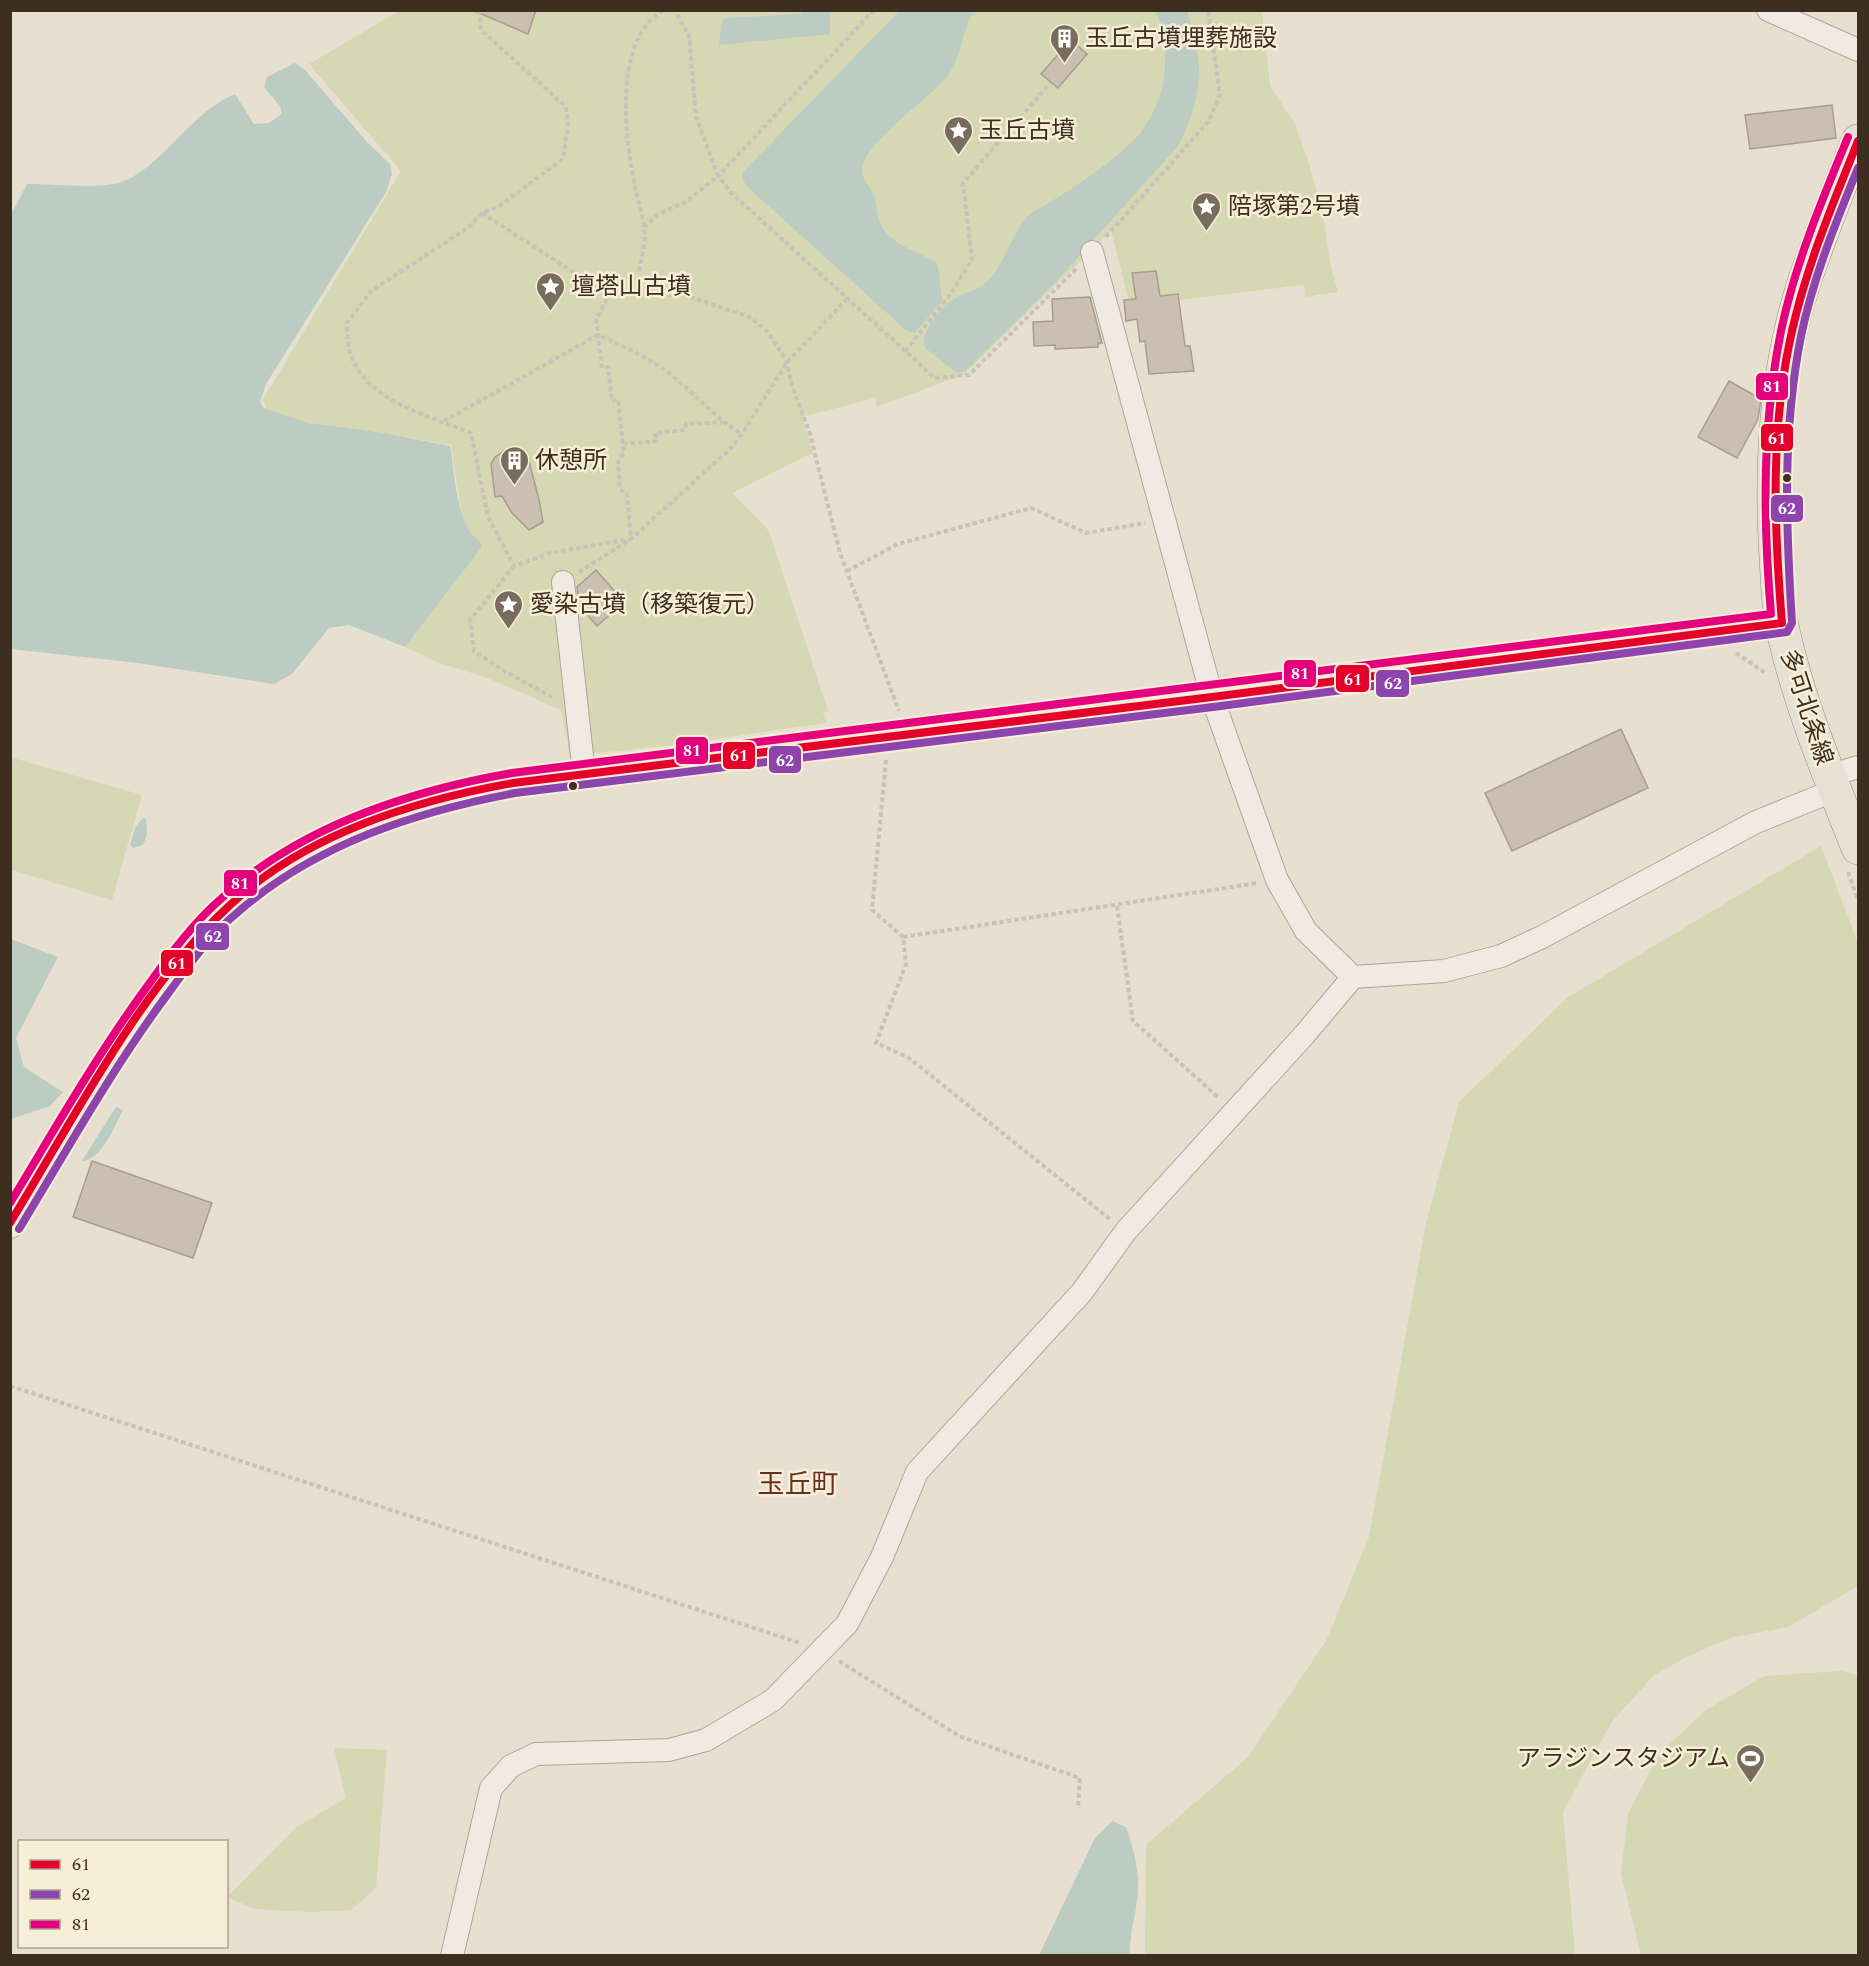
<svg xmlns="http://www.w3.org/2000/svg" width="1869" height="1966" font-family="Spectral,'Noto Sans JP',serif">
<rect width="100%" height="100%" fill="#e7e0d1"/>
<!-- green -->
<path fill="#d6d7b3" d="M399 11H1262L1270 86 1295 124 1307 158 1323 212 1330 263 1338 292 1305 297 1304 285 1130 306 1111 231 965 374 877 407 875 398 802 417 813 453 732 493 769 531 828 711 823 712 826 723 674 745 570 756 561 710 485 677 439 663 405 647 482 547 481 541 470 536 463 523 451 445 385 433 309 423 267 409 263 399 401 171 309 64Z
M10 757 142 795 112 900 11 870Z
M1821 846 1858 943V1586L1788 1627 1730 1638 1684 1658 1652 1677 1611 1723 1563 1812 1575 1955H1145L1146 1845 1248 1757 1326 1641 1369 1537 1426 1223 1459 1102 1567 998Z
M1842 1671 1858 1675V1955H1641L1621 1873 1628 1814 1659 1754 1706 1710 1764 1676Z
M334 1748 387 1750 376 1888 351 1910 310 1912 255 1909 227 1897 295 1828 346 1798Z"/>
<!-- water -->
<path fill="#bcccc2" d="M900 10 974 11C962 30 962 55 949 74 933 97 859 145 862 172 863 182 871 187 874 196 877 204 876 214 880 223 889 244 917 251 935 262L938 266 942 301 915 333 907 331 753 192C746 185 742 182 743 172Z
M802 11H830V34L719 45 722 20 726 18 801 14Z
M1155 11H1187C1205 63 1203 97 1178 146L1056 282 964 372H956L924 347C921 332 939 310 951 301 961 293 974 292 984 284 1005 267 1009 236 1030 214 1060 197 1121 158 1141 132 1167 98 1173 49 1155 11Z
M295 63 305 70 367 142 390 164 392 174 386 192 266 384 260 402 264 408 309 423 385 433 450 446C455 472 456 529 480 541L482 547 405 647 349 625 329 628 292 674 274 684 138 663 11 649V215L27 184C53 184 89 188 114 184 157 176 189 112 235 94L254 124 269 123 282 114 280 106 264 87 267 77Z
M143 818 146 819 147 835 143 845 133 848 130 844 136 826Z
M11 939 58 957 16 1038 24 1067 63 1092 50 1106 11 1119Z
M116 1107 123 1110C114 1127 103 1159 81 1162Z
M1112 1821 1126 1827C1134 1850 1141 1875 1137 1900 1135 1919 1129 1936 1130 1955H1039L1095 1838Z"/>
<!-- building -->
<path fill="#cbbfb2" stroke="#a89c90" stroke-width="1.5" d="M472 10H536L528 34Z
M1071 40 1087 54 1058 88 1041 74Z
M1832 105 1836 138 1750 149 1745 115Z
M1156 271 1160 296 1178 294 1185 346H1190L1194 371 1149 374 1145 341 1140 342 1137 319 1126 321 1124 300 1136 299 1132 273Z
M1090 297 1102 343H1098V347L1055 349V345L1034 346 1033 322 1053 321 1052 299Z
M1729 381 1761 399 1758 419 1737 458 1698 437Z
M510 447 519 448 529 461 539 500 543 522 529 530 512 513 502 496 495 497 491 464 495 457Z
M596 570 624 602 597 626 579 605 577 587Z
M1621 729 1648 788 1512 851 1485 793Z
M92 1161 212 1203 193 1258 73 1217Z"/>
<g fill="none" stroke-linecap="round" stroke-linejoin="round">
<defs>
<path id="minor" d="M1768 10 1858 50
M1092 252 1212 697 1277 880 1306 931 1353 977
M563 582 584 774
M1829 776 1858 767
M452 1956 491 1788 511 1766 536 1754 669 1750 706 1740 773 1700 847 1624 882 1557 917 1472 1082 1292 1126 1231 1305 1034 1353 977 1444 971 1501 956 1542 937 1756 822 1835 790"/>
<path id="tertiary" d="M10 1224C70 1126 126 1023 200 935 272 850 405 799 513 783L1212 697 1782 623"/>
<path id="primary" d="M1858 141C1838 190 1818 239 1802 289 1777 369 1771 458 1775 540 1777 568 1777 599 1782 626 1799 704 1829 775 1858 848"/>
</defs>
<!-- minor casing -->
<use href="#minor" stroke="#ada599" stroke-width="24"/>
<!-- tertiary casing -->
<use href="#tertiary" stroke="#ada599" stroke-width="30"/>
<!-- primary casing -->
<use href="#primary" stroke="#928b80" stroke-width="34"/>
<!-- path -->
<path stroke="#c8c2b9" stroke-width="4" stroke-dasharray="4.5 3" stroke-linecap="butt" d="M479 10 481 30 566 107 568 124 563 159 499 206 482 213 609 295H684L750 317 768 332 787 362 792 386 810 434 840 553 899 711
M874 10 718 176 730 192 935 378 969 375 1076 269
M482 213 469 227 371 291 347 323C348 333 347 346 351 355 367 402 430 416 471 433L488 517 514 566 550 553 631 539 627 493 620 489 618 462 624 453 618 400 612 401 608 367 602 368 596 319 609 295
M644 227 657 215 687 201 718 176 696 117 689 35 674 10
M1106 237 1208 122 1220 95 1208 10
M639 271C642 256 646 241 644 226 642 211 636 196 634 181 624 133 614 40 663 10
M905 351 947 299 972 260 963 183 1050 83
M444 421 598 335C625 347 652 359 675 378 698 397 716 419 742 434
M623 444 657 441 655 433 685 430 686 424 723 422
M514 566 470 620 474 651 506 672 554 698
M847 571 898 544 1031 508 1086 533 1145 523
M579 572 631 539 729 450 742 434 787 362 847 299
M1736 653 1767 674
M886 760 872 910 903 937 906 964 876 1043 909 1058 1111 1220
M1848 872 1858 900
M1117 906 1133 1021 1218 1097
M903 937 1258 883
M10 1386 800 1643
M839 1661 959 1736 1080 1778 1078 1807"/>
<!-- minor -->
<use href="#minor" stroke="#efebe3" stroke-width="22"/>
<!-- tertiary -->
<use href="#tertiary" stroke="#efebe3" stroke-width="28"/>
<!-- primary -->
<use href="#primary" stroke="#e6e1d4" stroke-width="33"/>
<defs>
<path id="bus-1" d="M10 1223C73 1120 141 987 229 906 305 834 413 801 513 783L1212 697 1782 623C1774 526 1770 427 1792 331 1807 265 1833 203 1858 141"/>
<path id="bus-2" d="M19 1229C67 1150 112 1069 167 995 188 966 210 935 238 912 316 844 415 812 515 793L1213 707 1787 632 1792 623C1786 527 1782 432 1801 336 1813 278 1836 222 1858 168"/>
<path id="bus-3" d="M10 1203C55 1129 98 1053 149 984 171 953 194 922 223 897 302 826 409 791 512 773L1771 614C1763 519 1762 425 1781 331 1795 264 1822 200 1848 137"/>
</defs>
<!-- bus-1 casing -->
<use href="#bus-1" stroke="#f7eed8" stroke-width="12"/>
<!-- bus-2 casing -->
<use href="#bus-2" stroke="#f7eed8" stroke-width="12"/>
<!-- bus-3 casing -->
<use href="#bus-3" stroke="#f7eed8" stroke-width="12"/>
<!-- bus-1 -->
<use href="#bus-1" stroke="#e4002b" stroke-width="8"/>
<!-- bus-2 -->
<use href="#bus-2" stroke="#8e44ad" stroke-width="8"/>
<!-- bus-3 -->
<use href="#bus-3" stroke="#e5007d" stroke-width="8"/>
</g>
<!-- icons -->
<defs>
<symbol id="building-pin" viewBox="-11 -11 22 30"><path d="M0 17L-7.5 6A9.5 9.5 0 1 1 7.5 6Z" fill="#786c5e" stroke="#f7eed8"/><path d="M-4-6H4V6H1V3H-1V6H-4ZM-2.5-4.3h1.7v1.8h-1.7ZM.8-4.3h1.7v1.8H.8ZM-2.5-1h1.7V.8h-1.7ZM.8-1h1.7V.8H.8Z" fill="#fff"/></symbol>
<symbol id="sight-pin" viewBox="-11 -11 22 30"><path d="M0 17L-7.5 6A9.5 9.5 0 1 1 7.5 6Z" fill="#786c5e" stroke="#f7eed8"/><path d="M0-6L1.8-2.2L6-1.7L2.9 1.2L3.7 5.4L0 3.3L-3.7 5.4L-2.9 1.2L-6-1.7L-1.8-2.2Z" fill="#fff"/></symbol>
<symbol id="stadium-pin" viewBox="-11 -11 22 30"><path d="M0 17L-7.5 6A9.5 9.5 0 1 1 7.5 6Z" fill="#786c5e" stroke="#f7eed8"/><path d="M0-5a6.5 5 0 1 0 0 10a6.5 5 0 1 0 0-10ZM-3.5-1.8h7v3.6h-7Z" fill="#fff"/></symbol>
</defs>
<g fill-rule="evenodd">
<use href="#building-pin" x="1048" y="22" width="33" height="45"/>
<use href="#sight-pin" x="942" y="114" width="33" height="45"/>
<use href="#sight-pin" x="1190" y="190" width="33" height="45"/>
<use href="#sight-pin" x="534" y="270" width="33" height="45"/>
<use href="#building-pin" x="498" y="444" width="33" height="45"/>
<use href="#sight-pin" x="492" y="588" width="33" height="45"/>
<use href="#stadium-pin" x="1734" y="1742" width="33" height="45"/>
</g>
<!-- markers -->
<g fill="#3d2e20" stroke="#f7eed8" stroke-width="2">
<circle cx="1787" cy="478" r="5"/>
<circle cx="573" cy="786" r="5"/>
</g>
<g text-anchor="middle" stroke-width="5" stroke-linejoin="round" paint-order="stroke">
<!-- poi labels -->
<g font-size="24" fill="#3d2e20" stroke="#f7eed8" text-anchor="start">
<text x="1085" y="46">玉丘古墳埋葬施設</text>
<text x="979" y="138">玉丘古墳</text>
<text x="1228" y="214">陪塚第2号墳</text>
<text x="571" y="294">壇塔山古墳</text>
<text x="535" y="468">休憩所</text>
<text x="530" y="612">愛染古墳（移築復元）</text>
<text x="1730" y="1766" text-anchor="end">アラジンスタジアム</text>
</g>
<!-- street labels -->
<g font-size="24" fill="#3d2e20" stroke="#f7eed8">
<text transform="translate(1807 707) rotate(72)" y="8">多可北条線</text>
</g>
<!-- quarter labels -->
<g font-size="27" fill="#6b2e1e" stroke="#f7eed8">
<text x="798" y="1493">玉丘町</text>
</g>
</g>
<g stroke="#f7eed8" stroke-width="2">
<rect x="1755" y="372" width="34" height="29" rx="6" fill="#e5007d"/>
<rect x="1760" y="423" width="34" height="29" rx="6" fill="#e4002b"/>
<rect x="1770" y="494" width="34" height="29" rx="6" fill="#8e44ad"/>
<rect x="1283" y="659" width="34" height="29" rx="6" fill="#e5007d"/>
<rect x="1335" y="664" width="35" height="29" rx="6" fill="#e4002b"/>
<rect x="1375" y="669" width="35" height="29" rx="6" fill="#8e44ad"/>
<rect x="675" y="736" width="34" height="29" rx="6" fill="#e5007d"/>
<rect x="722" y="741" width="34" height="29" rx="6" fill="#e4002b"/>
<rect x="768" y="745" width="34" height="29" rx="6" fill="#8e44ad"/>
<rect x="223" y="869" width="35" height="28" rx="6" fill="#e5007d"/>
<rect x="195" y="922" width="35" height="29" rx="6" fill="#8e44ad"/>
<rect x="160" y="949" width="34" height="28" rx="6" fill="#e4002b"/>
</g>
<g font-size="16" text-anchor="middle" font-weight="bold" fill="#fff">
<text x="1772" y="392">81</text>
<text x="1777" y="444">61</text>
<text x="1787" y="514">62</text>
<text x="1300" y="679">81</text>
<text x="1353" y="685">61</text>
<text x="1393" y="689">62</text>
<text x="692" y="756">81</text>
<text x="739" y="761">61</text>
<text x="785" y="766">62</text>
<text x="240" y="889">81</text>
<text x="213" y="942">62</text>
<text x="177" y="969">61</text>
</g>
<!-- border -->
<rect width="1869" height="1966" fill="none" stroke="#3d2e20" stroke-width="24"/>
<!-- legend -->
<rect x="18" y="1840" width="210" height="108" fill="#f7eed8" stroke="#ada18e" stroke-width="1.5"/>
<rect x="30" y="1860" width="30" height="9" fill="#e4002b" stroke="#ada18e" stroke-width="1.5"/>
<text x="72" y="1870" font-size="18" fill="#3d2e20">61</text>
<rect x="30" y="1890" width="30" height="9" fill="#8e44ad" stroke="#ada18e" stroke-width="1.5"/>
<text x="72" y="1900" font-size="18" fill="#3d2e20">62</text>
<rect x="30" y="1920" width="30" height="9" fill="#e5007d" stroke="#ada18e" stroke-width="1.5"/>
<text x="72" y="1930" font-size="18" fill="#3d2e20">81</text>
</svg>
